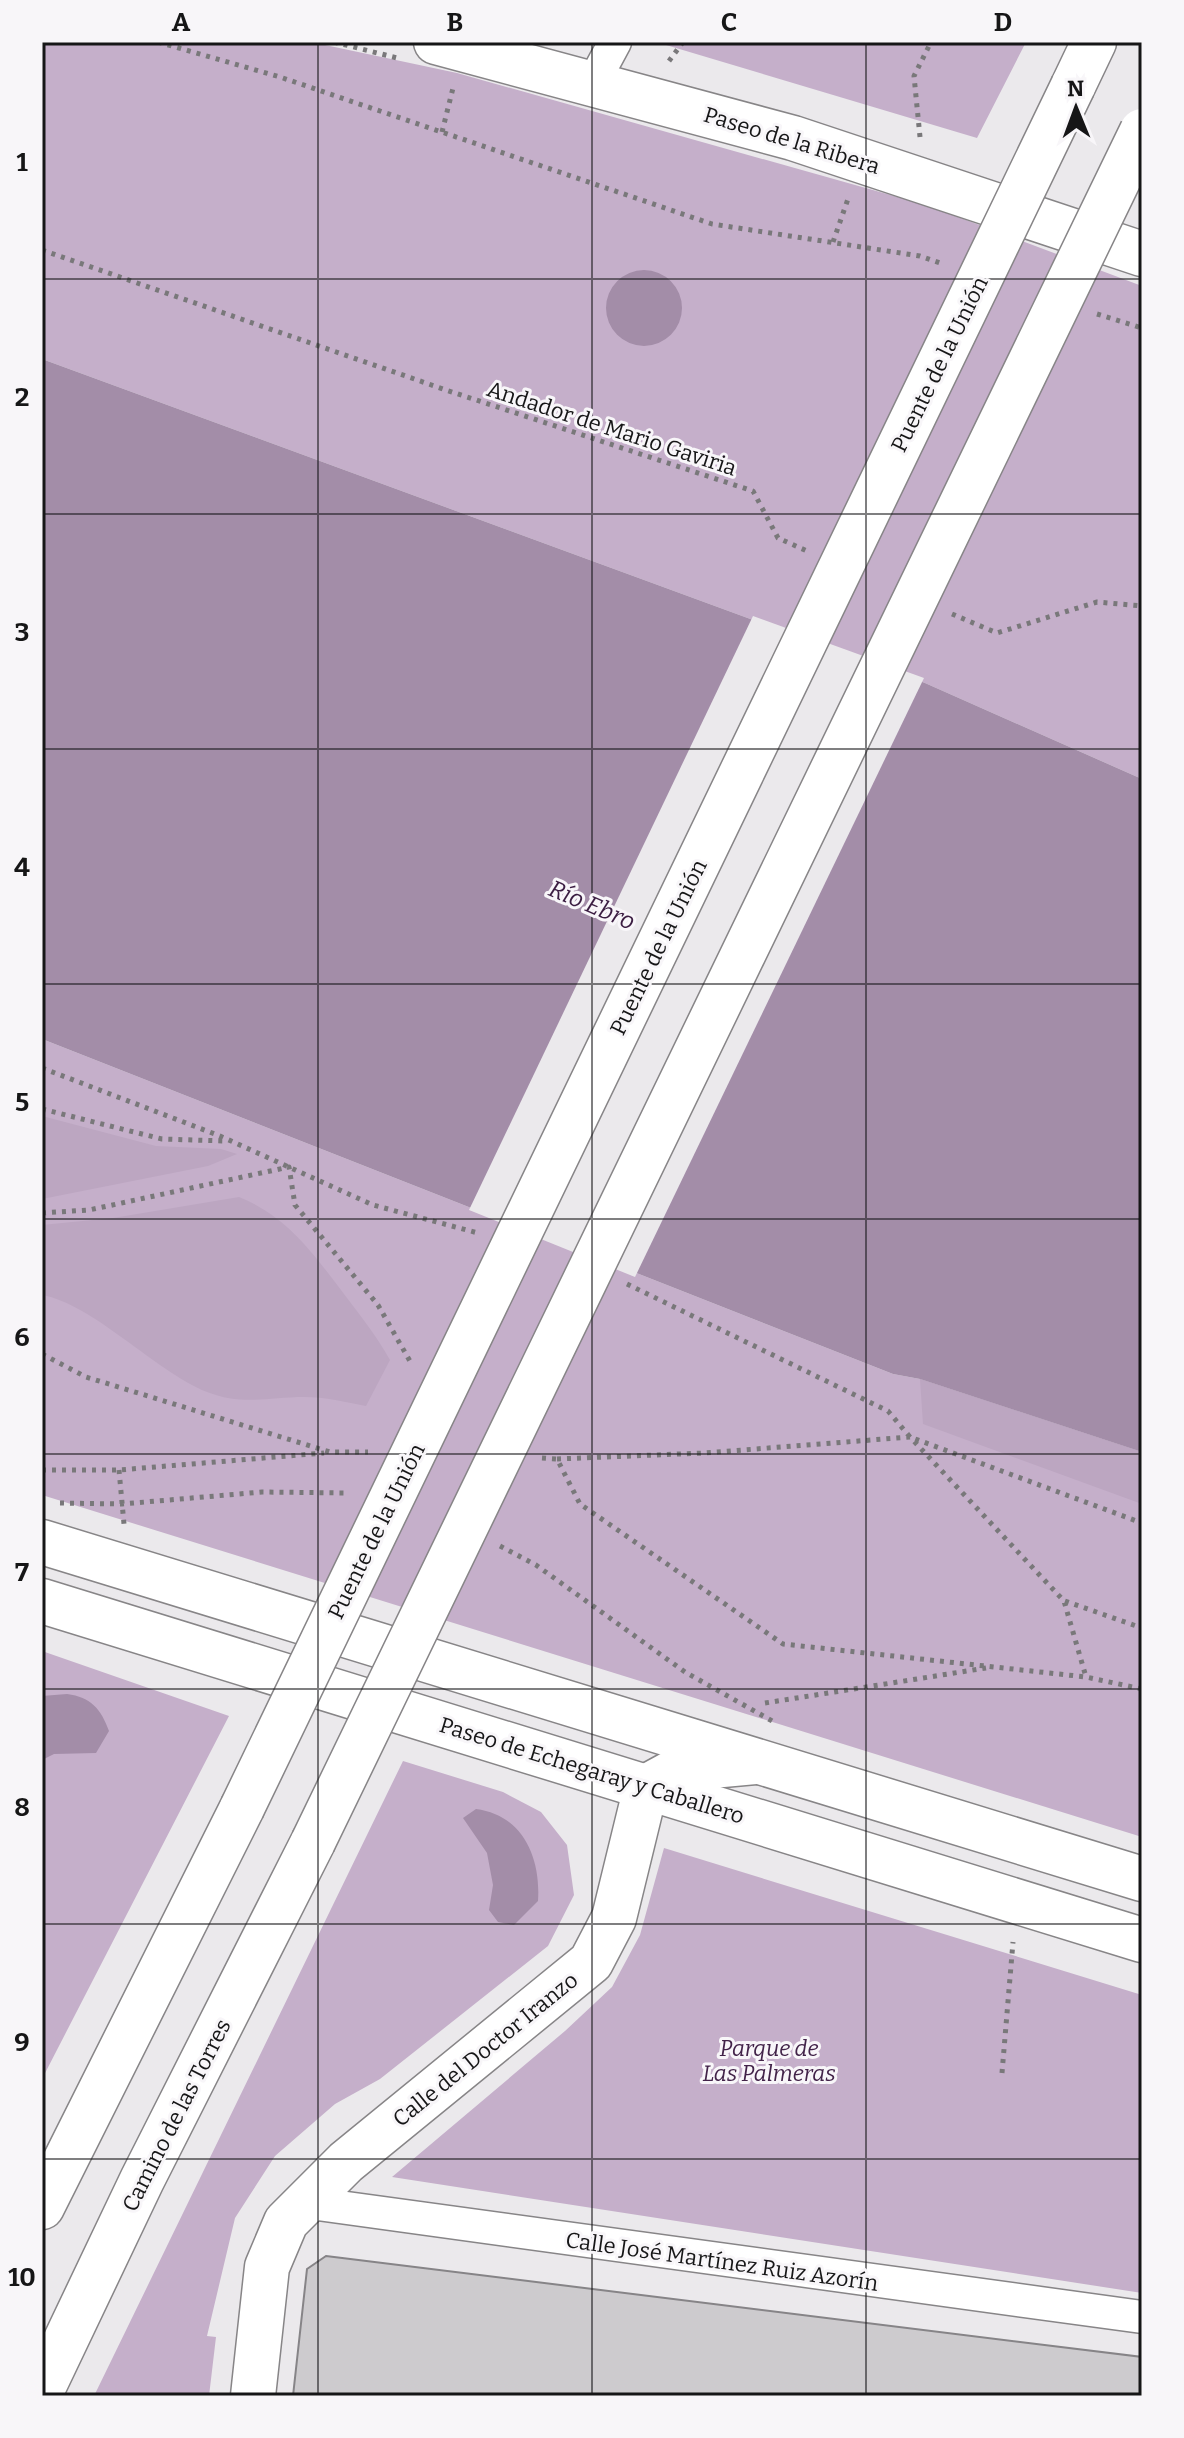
<svg xmlns="http://www.w3.org/2000/svg" width="1184" height="2438" font-family="Bitter,serif">
<rect width="100%" height="100%" fill="#ebe9ec"/>
<!-- green -->
<path fill="#c5afca" d="M42 42H311L457 73 926 205 1142 286V779L925 683 42 359Z
M656 42H1026L977 138Z
M42 1039 893 1374 920 1379 1142 1452V1837L42 1495Z
M42 1651 229 1716 42 2079Z
M403 1761 503 1792 541 1812 567 1845 574 1895 548 1946 380 2079 335 2104 275 2156 235 2218 207 2336 216 2337 209 2396H94Z
M664 1848 1142 1995V2293L392 2177 565 2031 612 1987 640 1935Z"/>
<!-- forest -->
<path fill="#bca6c1" d="M42 1116 156 1146 221 1149 237 1154 208 1166 42 1199Z
M239 1197C289 1217 315 1256 347 1298 363 1319 377 1337 390 1360L366 1406C346 1402 325 1397 304 1397 268 1397 243 1406 207 1392 155 1371 93 1304 42 1295V1225L113 1218Z
M920 1379 1142 1452V1504L923 1424Z"/>
<!-- water -->
<path fill="#a38da8" d="M606 308a38 38 0 1 1 76 0a38 38 0 1 1-76 0Z
M42 359 925 683 1142 779V1452L920 1379 893 1374 42 1039Z
M67 1694C91 1697 101 1709 109 1731L96 1753 54 1754 42 1760V1696Z
M476 1809C523 1815 541 1858 538 1901L514 1925 498 1922 489 1910 493 1885 487 1853 463 1818Z"/>
<!-- pier -->
<path fill="#ebe9ec" d="M753 616 924 678 635 1277 469 1210Z"/>
<!-- building -->
<path fill="#cdcbce" stroke="#868487" stroke-width="2" d="M326 2256 1142 2357V2396H293L307 2269Z"/>
<g fill="none" stroke-linecap="round" stroke-linejoin="round">
<defs>
<path id="street" d="M593 83 615 42
M303 2202 1142 2317"/>
<path id="secondary" d="M436 42 793 138 1142 254
M253 2396 267 2267 286 2222 346 2162 591 1962 614 1918 646 1787 679 1769 755 1762"/>
<path id="primary" d="M1073 86 1094 42
M42 1542 1142 1879
M42 1601 1142 1940
M42 2207 242 1808
M42 2390 142 2180 313 1842"/>
</defs>
<!-- street casing -->
<use href="#street" stroke="#878587" stroke-width="35"/>
<!-- secondary casing -->
<use href="#secondary" stroke="#878587" stroke-width="47"/>
<!-- primary casing -->
<use href="#primary" stroke="#878587" stroke-width="47"/>
<!-- path -->
<path stroke="#79787a" stroke-width="5" stroke-dasharray="4 6" stroke-linecap="butt" d="M158 42 280 77 712 224 920 256 943 264
M334 42 401 59
M669 61 683 42
M442 132 453 88
M920 137 914 76 931 42
M833 242 849 196
M42 250 446 390 753 491 778 538 807 551
M1097 314 1142 328
M1142 402V405
M952 614 997 633 1097 602 1142 606
M42 1068 220 1136 373 1205 478 1233
M42 1109 162 1139 225 1141
M42 1213 89 1210 289 1167 295 1205 378 1305 411 1363
M627 1284 888 1411 910 1437 1142 1523
M42 1354 86 1377 330 1452H368
M542 1458 557 1459 580 1504 783 1644 1086 1677 1142 1689
M557 1459 704 1453 910 1437 1064 1601 1086 1677
M42 1470H119L324 1453
M119 1470 124 1524
M60 1503 122 1504 262 1492 349 1493
M500 1546 536 1565 685 1672 774 1722
M1065 1601 1142 1628
M765 1703 986 1668
M1002 2073 1013 1942"/>
<!-- street -->
<use href="#street" stroke="#fff" stroke-width="32"/>
<!-- secondary -->
<use href="#secondary" stroke="#fff" stroke-width="44"/>
<!-- primary -->
<use href="#primary" stroke="#fff" stroke-width="44"/>
<defs>
<path id="primary-bridge" d="M242 1808 1073 86
M313 1842 1142 131"/>
</defs>
<!-- primary-bridge casing -->
<use href="#primary-bridge" stroke="#878587" stroke-width="47" stroke-linecap="butt"/>
<!-- primary-bridge -->
<use href="#primary-bridge" stroke="#fff" stroke-width="44"/>
</g>
<!-- grid -->
<path fill="none" stroke="#161617" stroke-width="2" stroke-opacity="0.55" d="M318 42V2396M592 42V2396M866 42V2396M42 279H1142M42 514H1142M42 749H1142M42 984H1142M42 1219H1142M42 1454H1142M42 1689H1142M42 1924H1142M42 2159H1142"/>
<g text-anchor="middle" stroke-width="6" stroke-linejoin="round" paint-order="stroke">
<!-- street labels -->
<g font-size="22" fill="#161617" stroke="#f8f6f9">
<text transform="translate(792 140) rotate(17)" y="8">Paseo de la Ribera</text>
<text transform="translate(939 364) rotate(-64)" y="8">Puente de la Unión</text>
<text transform="translate(612 428) rotate(18)" y="8">Andador de Mario Gaviria</text>
<text transform="translate(658 947) rotate(-64)" y="8">Puente de la Unión</text>
<text transform="translate(376 1531) rotate(-64)" y="8">Puente de la Unión</text>
<text transform="translate(592 1770) rotate(17)" y="8">Paseo de Echegaray y Caballero</text>
<text transform="translate(485 2049) rotate(-39)" y="8">Calle del Doctor Iranzo</text>
<text transform="translate(176 2115) rotate(-63)" y="8">Camino de las Torres</text>
<text transform="translate(722 2261) rotate(8)" y="8">Calle José Martínez Ruiz Azorín</text>
</g>
<!-- park labels -->
<g font-size="22" font-style="italic" fill="#422349" stroke="#f8f6f9">
<text x="769" y="2056">Parque de<tspan x="769" dy="25">Las Palmeras</tspan></text>
</g>
<!-- water labels -->
<g font-size="24" font-style="italic" fill="#3b1d42" stroke="#f8f6f9">
<text transform="translate(592 905) rotate(23)" y="8">Río Ebro</text>
</g>
</g>
<!-- border -->
<rect width="1184" height="2438" fill="none" stroke="#f8f6f9" stroke-width="88"/>
<!-- north arrow -->
<g transform="translate(1076 108) rotate(359)" stroke="#f8f6f9" stroke-width="6" paint-order="stroke">
<path d="M0-6L14 30L0 20L-14 30Z" fill="#161617"/>
<text y="-12" font-size="22" font-weight="bold" text-anchor="middle" fill="#161617">N</text>
</g>
<rect x="44" y="44" width="1096" height="2350" fill="none" stroke="#161617" stroke-width="3"/>
<g font-size="26" text-anchor="middle" font-weight="bold" fill="#161617">
<text x="181" y="31">A</text>
<text x="455" y="31">B</text>
<text x="729" y="31">C</text>
<text x="1003" y="31">D</text>
<text x="22" y="171">1</text>
<text x="22" y="406">2</text>
<text x="22" y="641">3</text>
<text x="22" y="876">4</text>
<text x="22" y="1111">5</text>
<text x="22" y="1346">6</text>
<text x="22" y="1581">7</text>
<text x="22" y="1816">8</text>
<text x="22" y="2051">9</text>
<text x="22" y="2286">10</text>
</g>
</svg>
